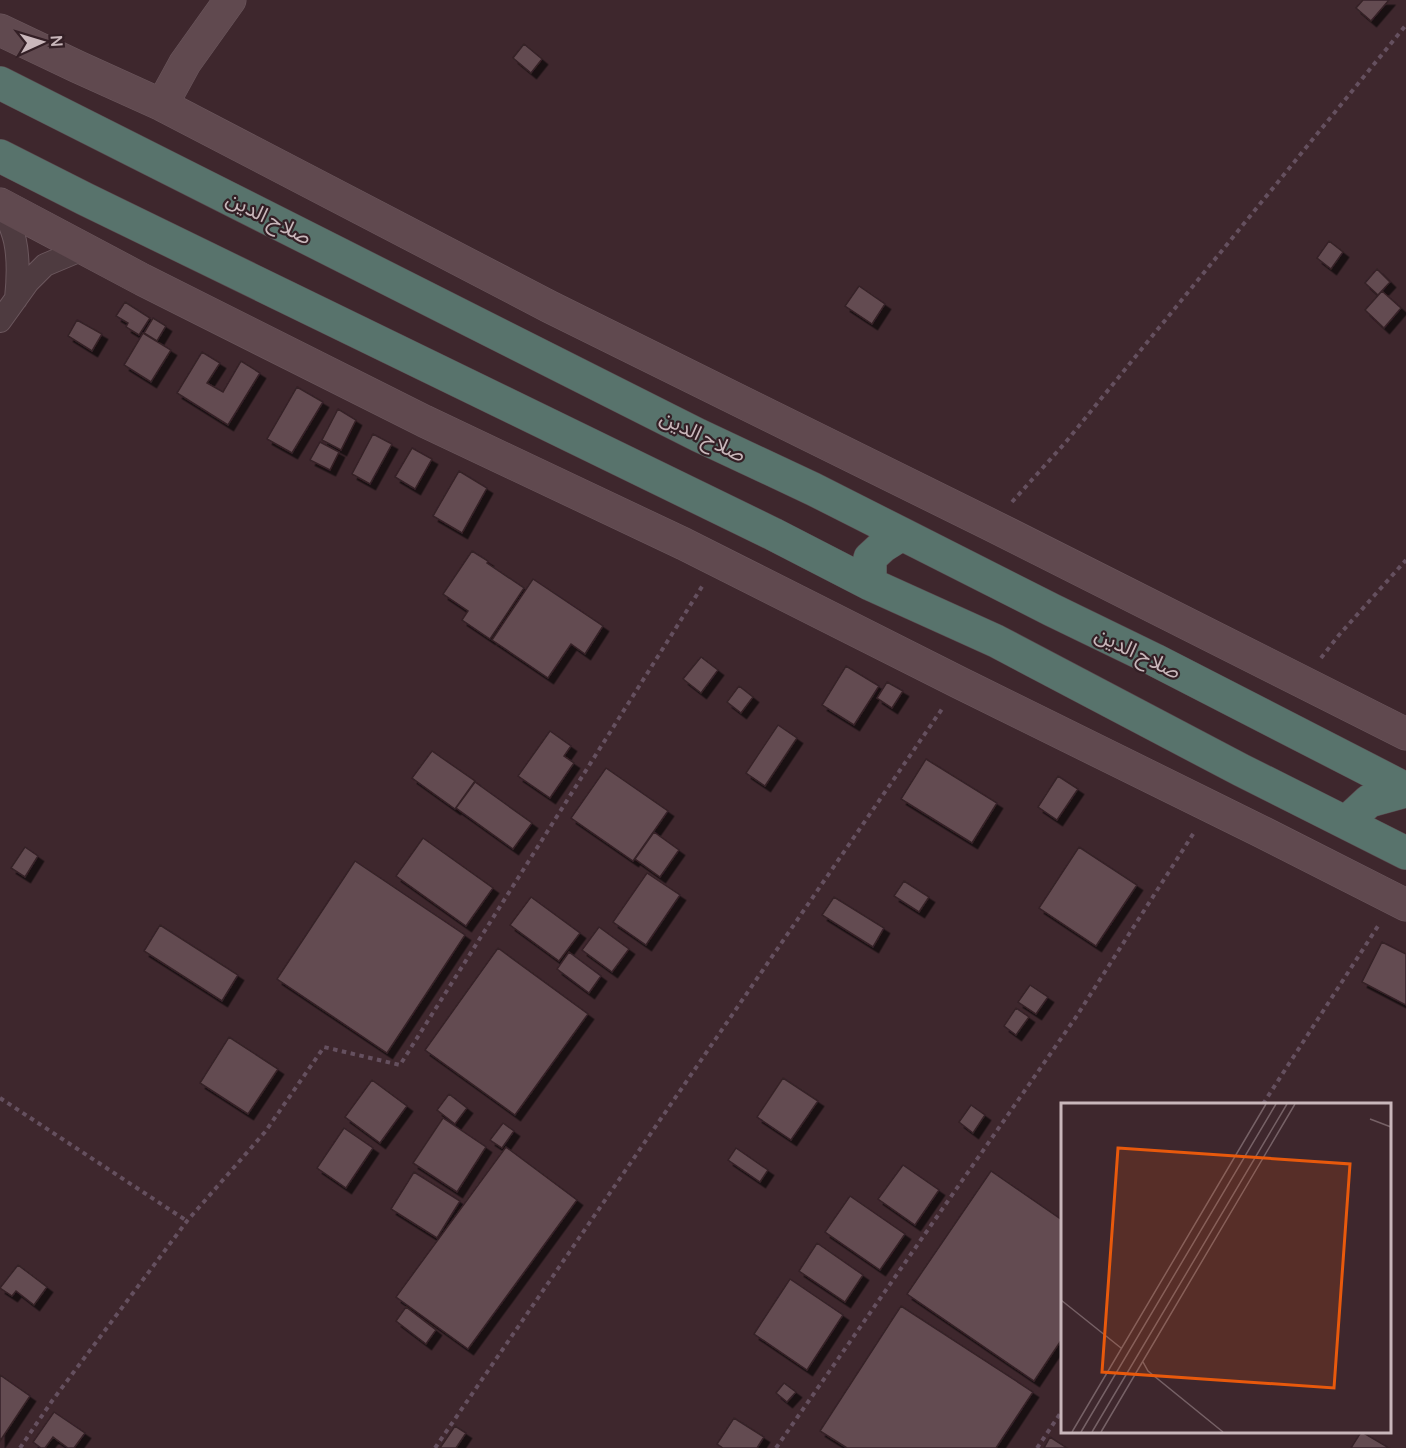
<svg xmlns="http://www.w3.org/2000/svg" width="1406" height="1448" font-family="Manrope,'Noto Sans Arabic',sans-serif">
<defs>
<filter id="shadow"><feDropShadow dx="5.5" dy="5.5" stdDeviation="0" flood-color="#0009"/></filter>
</defs>
<rect width="100%" height="100%" fill="#3e272d"/>
<!-- building -->
<path fill="#644b51" stroke="#352127" stroke-width="1.5" filter="url(#shadow)" d="M1363 0H1389L1371 21 1356 8Z
M524 44 542 59 531 73 513 58Z
M1329 241 1343 252 1331 269 1317 258Z
M1377 269 1390 282 1378 295 1365 283Z
M859 286 885 304 872 324 845 306Z
M1382 291 1401 308 1384 328 1365 310Z
M125 302 150 318 139 335 126 327 128 323 116 316Z
M153 318 166 326 157 341 144 333Z
M77 320 102 334 92 351 68 336Z
M143 333 171 350 151 382 124 365Z
M202 352 220 363 207 383 223 392 241 361 260 373 228 425 177 393Z
M297 387 323 402 292 453 267 439Z
M338 409 356 420 341 450 322 440Z
M373 434 392 444 370 484 352 474Z
M320 442 339 452 330 470 310 460Z
M412 448 432 459 415 489 395 477Z
M459 471 487 488 462 533 433 516Z
M472 551 488 561 487 563 524 588 490 639 462 620 468 611 443 594Z
M533 579 603 626 585 654 571 644 548 678 492 640Z
M701 657 718 670 701 693 683 679Z
M846 666 879 686 854 725 822 705Z
M887 682 903 691 892 708 877 698Z
M739 686 753 697 741 713 727 702Z
M778 725 797 738 765 786 746 773Z
M550 731 571 746 564 756 574 763 550 798 518 776Z
M432 751 475 781 455 809 412 778Z
M926 759 997 803 972 843 901 799Z
M606 768 668 811 633 861 571 818Z
M1058 776 1078 789 1057 820 1038 807Z
M475 782 532 823 513 849 456 808Z
M654 832 679 850 660 877 635 859Z
M423 838 493 888 466 926 396 876Z
M25 847 38 856 25 877 11 868Z
M1079 847 1137 885 1096 946 1039 908Z
M355 861 465 935 387 1053 277 979Z
M647 873 680 895 646 945 613 922Z
M904 881 929 897 919 912 894 896Z
M531 897 580 933 559 961 510 925Z
M834 897 884 928 873 947 822 915Z
M160 925 238 975 222 1001 144 951Z
M599 927 629 949 612 972 582 950Z
M1382 942 1406 954V1005L1362 982Z
M498 948 588 1014 515 1115 425 1050Z
M569 952 601 976 589 993 557 969Z
M1030 985 1048 997 1036 1014 1018 1002Z
M1016 1008 1029 1017 1016 1035 1004 1026Z
M229 1037 278 1069 248 1114 200 1083Z
M783 1078 818 1101 791 1140 757 1117Z
M372 1080 407 1106 380 1143 345 1117Z
M449 1094 467 1108 455 1124 437 1110Z
M971 1105 985 1115 973 1133 959 1122Z
M443 1118 486 1147 457 1192 413 1163Z
M503 1123 514 1131 502 1148 490 1140Z
M344 1128 373 1148 346 1188 317 1168Z
M506 1147 577 1200 468 1349 396 1297Z
M736 1148 768 1170 760 1182 728 1160Z
M903 1165 939 1190 915 1225 878 1199Z
M991 1171 1062 1220V1339L1034 1381 907 1294Z
M414 1172 460 1201 437 1238 391 1209Z
M850 1196 905 1234 880 1270 825 1232Z
M817 1243 863 1275 845 1302 799 1271Z
M18 1265 47 1287 34 1305 16 1291 12 1296 0 1288Z
M790 1279 843 1315 807 1370 754 1334Z
M901 1306 1033 1392 996 1448H847L820 1431Z
M406 1307 436 1330 426 1344 396 1321Z
M0 1375 30 1396 0 1441Z
M784 1383 796 1392 787 1402 776 1393Z
M54 1412 85 1433 74 1448H68L53 1437 45 1448H41L33 1442Z
M734 1418 764 1437 757 1448H723L717 1444Z
M455 1426 466 1433 456 1448H440Z
M1361 1432H1362L1389 1448H1351Z
M1050 1437 1067 1448H1044Z"/>
<g fill="none" stroke-linecap="round" stroke-linejoin="round">
<defs>
<path id="street" d="M2 204C6 216 12 228 15 241 19 260 18 280 16 299
M0 321 28 282 45 265 83 249"/>
<path id="secondary" d="M0 30 78 67 162 105 550 307 991 525 1406 734
M162 105 185 63 230 0
M0 204 143 280 424 421 684 544 960 683 1260 831 1406 905"/>
<path id="highway" d="M0 83 698 435 813 489 902 534 1052 610 1155 660 1406 789
M0 156 85 199 773 534 870 584 996 641 1241 770 1406 853
M870 584V558L883 546 902 534
M1353 826 1355 814 1369 801 1406 791"/>
</defs>
<!-- street casing -->
<use href="#street" stroke="#6c585e" stroke-width="24"/>
<!-- secondary casing -->
<use href="#secondary" stroke="#6c585e" stroke-width="33"/>
<!-- highway casing -->
<use href="#highway" stroke="#59454b" stroke-width="34"/>
<!-- path -->
<path stroke="#65505f" stroke-width="4" stroke-dasharray="4.5 4.5" stroke-linecap="butt" d="M1012 502 1065 443 1406 25
M1321 658 1339 635 1406 560
M0 1098 187 1221
M1263 1104 1380 923
M20 1448 52 1401 187 1221 265 1132 324 1047 400 1065 703 585
M435 1448 944 706
M776 1448 1076 1017 1195 831
M1037 1448 1062 1411"/>
<!-- street -->
<use href="#street" stroke="#4e3b40" stroke-width="22"/>
<!-- secondary -->
<use href="#secondary" stroke="#60494f" stroke-width="32"/>
<!-- highway -->
<use href="#highway" stroke="#58736c" stroke-width="33"/>
</g>
<g text-anchor="middle" stroke-width="4.5" stroke-linejoin="round" paint-order="stroke">
<!-- street labels -->
<g font-size="21" fill="#c9b7bb" stroke="#331f25">
<text transform="translate(269 218) rotate(27)" y="7">صلاح الدين</text>
<text transform="translate(703 436) rotate(26)" y="7">صلاح الدين</text>
<text transform="translate(1138 653) rotate(26)" y="7">صلاح الدين</text>
</g>
</g>
<!-- overview -->
<g transform="translate(1061 1103)">
<rect width="330" height="330" fill="#3e272d"/>
<path fill="none" stroke="#766166" stroke-width="1.5" d="M309 16 330 24M0 197 60 245M82 259 87 268 162 329M11 329 205 1M20 329 215 1M31 329 226 1M40 329 234 1"/>
<path fill="#e8590c" fill-opacity="0.15" stroke="#e8590c" stroke-width="3" d="M57 45 289 61 273 285 41 269Z"/>
<rect width="330" height="330" fill="none" stroke="#c9b7bb" stroke-width="3"/>
</g>
<!-- north arrow -->
<g transform="translate(42 42) rotate(86)" stroke="#331f25" stroke-width="4.5" paint-order="stroke">
<path d="M0-4.5L10 22L0 15L-10 22Z" fill="#c9b7bb"/>
<text y="-9" font-size="16" font-weight="bold" text-anchor="middle" fill="#c9b7bb">N</text>
</g>
</svg>
